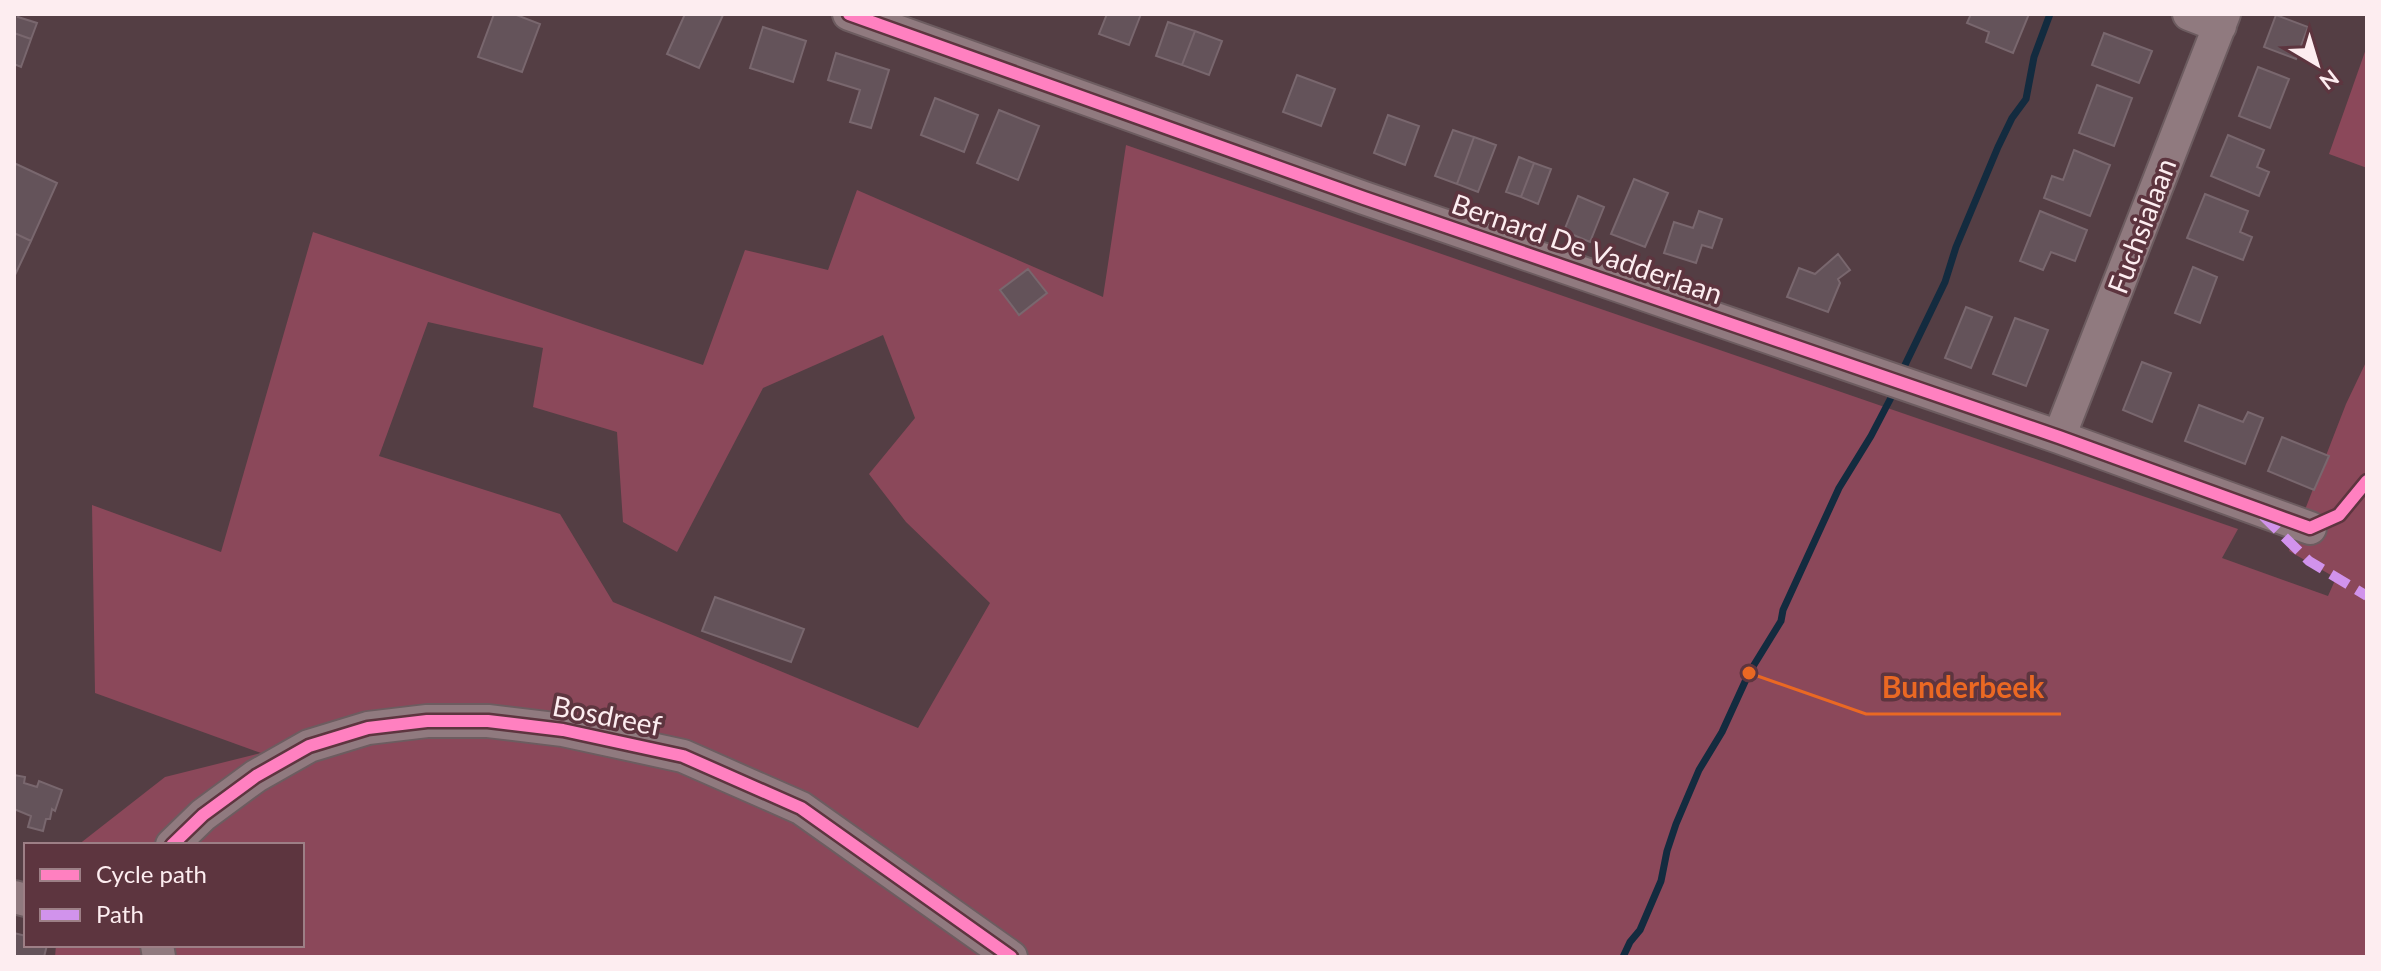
<svg xmlns="http://www.w3.org/2000/svg" width="2381" height="971" font-family="Lato,sans-serif">
<rect width="100%" height="100%" fill="#543e44"/>
<!-- green -->
<path fill="#8b485a" fill-rule="evenodd" d="M2367 46V168L2329 154Z
M1126 145 2238 529 2222 558 2328 596 2336 578 2289 551 2346 404 2367 360V957H55L56 945H302V845H78L165 777 261 753 95 693 92 505 221 552 313 232 703 365 745 250 828 270 857 190 1103 297ZM428 322 543 348 533 407 617 432 623 522 677 552 763 388 883 335 915 418 869 474 906 522 990 603 918 728 613 602 560 514 379 456Z"/>
<g fill="none" stroke-linecap="round" stroke-linejoin="round">
<!-- stream -->
<path stroke="#132b3f" stroke-width="7" d="M1904 367 1945 282 1956 247 1998 147 2012 118 2026 99 2034 57 2050 14
M1623 957 1630 942 1640 930 1661 881 1667 851 1676 824 1699 770 1722 732 1749 673 1781 621 1783 610 1839 488 1871 436 1895 390"/>
</g>
<!-- building -->
<path fill="#64535a" stroke="#79676e" stroke-width="2" d="M14 14H19L18 17 37 23 31 39 14 33Z
M494 14H514L540 24 522 72 478 57Z
M685 14 723 15 699 68 667 54Z
M1107 14H1141L1129 45 1099 34Z
M1971 14H2029L2013 53 1986 42 1989 32 1967 23Z
M2276 15 2308 27 2296 59 2264 47Z
M1168 22 1195 31 1182 65 1156 56Z
M763 27 806 41 793 82 750 68Z
M1195 31 1222 41 1209 75 1182 65Z
M14 33 31 39 21 67 14 64Z
M2104 33 2152 51 2139 83 2092 65Z
M836 53 889 70 871 128 850 122 860 90 828 80Z
M2258 67 2289 79 2270 128 2239 116Z
M1297 75 1335 89 1321 126 1283 112Z
M2097 85 2132 98 2114 146 2079 133Z
M935 98 978 115 964 152 921 135Z
M999 110 1039 126 1018 180 977 163Z
M1388 115 1419 126 1405 165 1374 153Z
M1453 130 1474 137 1457 184 1435 176Z
M2228 135 2264 150 2257 167 2269 172 2259 196 2211 176Z
M1474 137 1496 145 1478 192 1457 184Z
M2074 150 2110 165 2090 216 2044 198 2052 176 2063 180Z
M1519 157 1534 163 1521 197 1506 192Z
M14 163 57 183 31 241 14 233Z
M1534 163 1551 169 1538 204 1521 197Z
M1634 179 1668 193 1645 247 1611 234Z
M2205 194 2248 211 2240 232 2252 237 2243 260 2187 238Z
M1578 196 1604 207 1590 242 1564 231Z
M1699 211 1722 219 1712 248 1702 245 1696 263 1664 253 1674 222 1693 228Z
M2040 211 2087 230 2075 261 2051 252 2043 270 2020 261Z
M14 233 31 241 14 277Z
M1838 254 1850 270 1838 279 1840 283 1828 312 1787 297 1799 268 1815 274Z
M2193 267 2217 277 2200 323 2175 313Z
M1028 269 1047 293 1019 315 1000 290Z
M1966 307 1992 317 1971 368 1945 358Z
M2015 318 2048 330 2026 386 1993 374Z
M2142 362 2171 373 2152 422 2123 410Z
M2199 405 2243 422 2248 412 2263 418 2245 464 2185 441Z
M2282 437 2329 456 2314 490 2268 471Z
M715 597 804 629 791 662 702 631Z
M14 775 25 777 24 783 37 787 39 781 62 790 55 811 52 809 50 819H46L43 831 28 827 31 816 14 809Z
M14 933 26 936V945H47L44 957H14Z"/>
<g fill="none" stroke-linecap="round" stroke-linejoin="round">
<defs>
<path id="minor" d="M849 14 1364 198 2059 437 2310 528
M2189 14 2220 26
M2059 437 2224 14
M172 845 203 815 256 776 309 746 368 728 427 721H488L563 730 683 756 801 808 1011 957
M14 897 26 900
M157 945 159 957"/>
</defs>
<!-- minor casing -->
<use href="#minor" stroke="#6d5c60" stroke-width="36"/>
<!-- minor -->
<use href="#minor" stroke="#907a7f" stroke-width="32"/>
<!-- quiet -->
<path stroke="#d193ec" stroke-width="10" stroke-dasharray="20 10" stroke-linecap="butt" d="M2263 516 2309 561 2367 596"/>
<defs>
<path id="cycleway" d="M849 14 1364 198 2059 437 2310 528 2339 515 2367 481
M172 845 203 815 256 776 309 746 368 728 427 721H488L563 730 683 756 801 808 1011 957"/>
</defs>
<!-- cycleway casing -->
<use href="#cycleway" stroke="#5d353f" stroke-width="17"/>
<!-- cycleway -->
<use href="#cycleway" stroke="#ff80c0" stroke-width="12"/>
</g>
<g text-anchor="middle" stroke-width="7" stroke-linejoin="round" paint-order="stroke">
<!-- street labels -->
<g font-size="28" fill="#fdedf0" stroke="#5d353f">
<text transform="translate(2142 226) rotate(-69)" y="10">Fuchsialaan</text>
<text transform="translate(1587 249) rotate(19)" y="10">Bernard De Vadderlaan</text>
<text transform="translate(607 716) rotate(11)" y="10">Bosdreef</text>
</g>
</g>
<!-- callouts -->
<path fill="none" stroke="#ea6823" stroke-width="3" d="M1749 673L1866 714H2061"/>
<circle fill="#ea6823" stroke="#5d353f" stroke-width="3" cx="1749" cy="673" r="8"/>
<g font-size="30" text-anchor="middle" font-weight="bold" fill="#ea6823" stroke="#5d353f" stroke-width="7" stroke-linejoin="round" paint-order="stroke">
<text x="1963" y="698">Bunderbeek</text>
</g>
<!-- border -->
<rect width="2381" height="971" fill="none" stroke="#fdedf0" stroke-width="32"/>
<!-- legend -->
<rect x="24" y="843" width="280" height="104" fill="#5d353f" stroke="#9d7f86" stroke-width="2"/>
<rect x="40" y="869" width="40" height="12" fill="#ff80c0" stroke="#9d7f86" stroke-width="2"/>
<text x="96" y="883" font-size="24" fill="#fdedf0">Cycle path</text>
<rect x="40" y="909" width="40" height="12" fill="#d193ec" stroke="#9d7f86" stroke-width="2"/>
<text x="96" y="923" font-size="24" fill="#fdedf0">Path</text>
<!-- north arrow -->
<g transform="translate(2317 64) rotate(142)" stroke="#5d353f" stroke-width="6" paint-order="stroke">
<path d="M0-6L14 30L0 20L-14 30Z" fill="#fdedf0"/>
<text y="-12" font-size="22" font-weight="bold" text-anchor="middle" fill="#fdedf0">N</text>
</g>
</svg>
